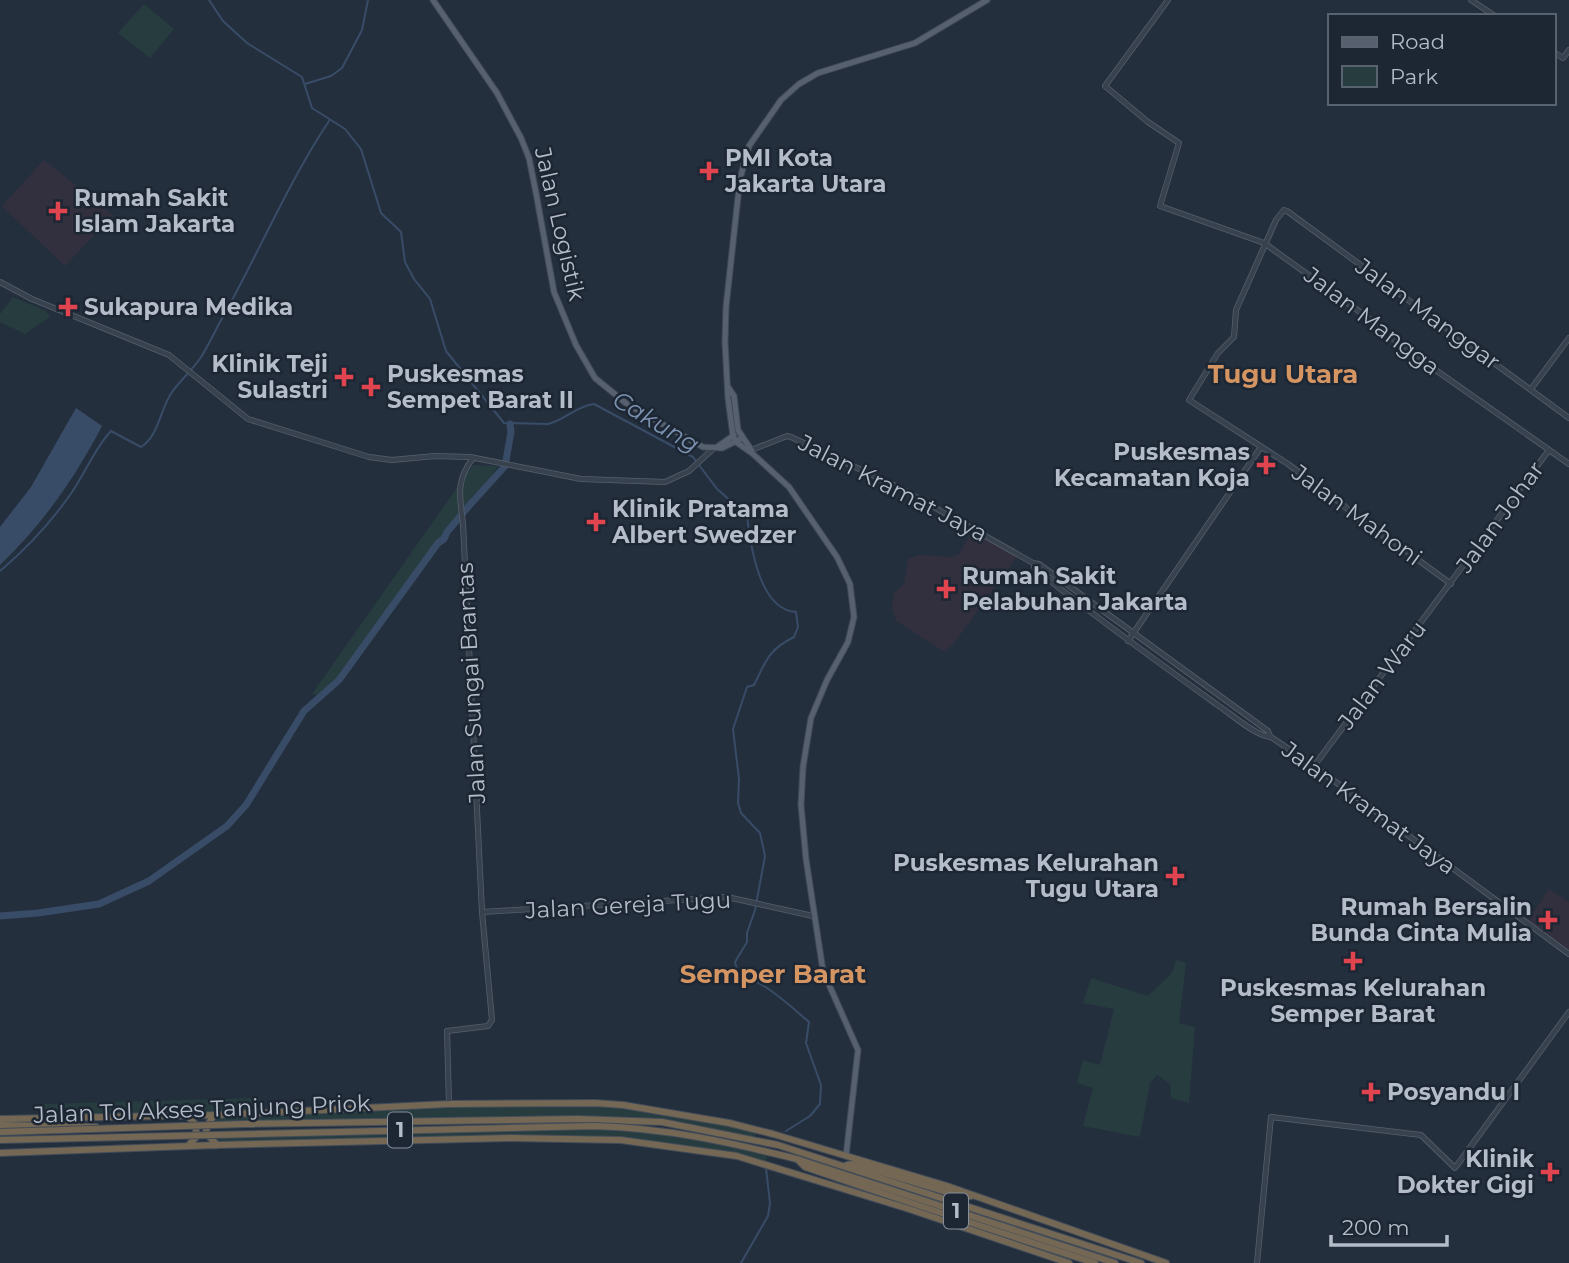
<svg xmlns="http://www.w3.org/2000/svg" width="1569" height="1263" font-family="Montserrat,sans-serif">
<rect width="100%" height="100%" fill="#242f3e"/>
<!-- medical -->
<path fill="#32303f" d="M44 160 113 215 65 266 2 206Z
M973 530 1018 555 955 642 945 652 896 621 892 607 894 593 904 584 908 559 920 555 951 557 959 554Z
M1549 889 1569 902V951L1566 952 1527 922Z"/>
<!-- green -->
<path fill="#263c3f" d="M144 4 174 29 150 58 118 33Z
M13 297 46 311 50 317 25 334 0 322V314Z
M473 465 498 466 346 676 320 696 312 694Z
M1176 960 1186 963 1179 1023 1195 1027 1189 1103 1171 1098 1170 1084 1157 1075 1150 1083 1140 1137 1083 1126 1093 1088 1077 1083 1083 1060 1100 1065 1114 1009 1083 1003 1091 978 1148 996 1172 973Z
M260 1098V1112L421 1106 595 1103 757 1130 754 1139 624 1119 207 1127 214 1116 40 1118 43 1104Z
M634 1127 767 1154 766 1164 612 1139 217 1145 208 1136Z"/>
<!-- water -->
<path fill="#394c67" d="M76 408 102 426C75 478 43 524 0 565V527L31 487Z"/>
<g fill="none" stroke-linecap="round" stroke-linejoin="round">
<!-- stream -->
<path stroke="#394c67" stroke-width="2" d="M209 0 223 21 247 43 302 77 312 108 345 129 361 149 381 213 401 232 405 262 414 279 430 299 446 351 504 423 548 424C565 420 576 406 594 404L693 457 717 489 747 515C750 543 759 610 796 612L798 627 794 637C768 650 766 661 754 685L747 687 733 729 739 779 738 803 741 813 760 833 765 856 755 910 747 933V942L735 962 738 974C765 982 788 1004 809 1022L806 1043 821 1085 820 1104 810 1116 786 1131
M305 84 331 76 342 68 362 30 368 0
M0 571C26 549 51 522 70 495 85 474 94 449 111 431L141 447C159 436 160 409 172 392 180 381 191 371 199 360 209 346 216 328 225 313 260 250 289 181 329 121
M741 1263 768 1216 770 1203 766 1168"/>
<!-- river -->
<path stroke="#394c67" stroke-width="7" d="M0 916 38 913 99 904 149 881 227 826 246 805 304 711 339 680 438 543 444 539 447 532 468 507 505 466 511 432 510 424"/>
<defs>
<path id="minor" d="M1168 0 1105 86 1148 122 1179 143 1160 206 1264 243 1367 317 1403 347 1569 464
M1471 0 1495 16
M1553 52 1563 58 1569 50
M0 282 32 299 169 355 248 419 369 457 392 460 435 456 470 457 581 479 665 482 689 471 713 449
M1531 389 1569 338
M749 451 787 436 791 437 902 489 1033 563 1039 564 1268 731 1270 736
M1033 563 1035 569C1094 616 1155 660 1216 704 1230 713 1255 736 1271 737L1314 766 1569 954
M1451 584 1402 548 1361 521 1343 505 1288 464 1189 400 1218 353 1234 337 1236 310 1276 220 1284 210 1287 211 1569 418
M1128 641 1261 447
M1314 766 1549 450
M482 912 727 897 813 916
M449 1104 447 1031 488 1026 492 1020 482 912 463 524C460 496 455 482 473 458
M1257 1263 1271 1117 1421 1135 1455 1168 1569 1012"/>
<path id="major" d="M433 0 497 93 521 138 529 158 536 193 554 292 576 345 595 378 627 404 703 447 722 448 742 438
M728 387 734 396 738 430 752 451
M717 447 734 435
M846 1156 858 1050 823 971 806 859 801 805 803 767 811 718 827 680 848 642 854 617 850 584 837 557 789 487 753 454 736 442 733 436 728 398 725 342 726 307 740 179 749 146 781 100 799 84 818 73 915 43 987 0"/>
<path id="highway" d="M187 1115 196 1125V1137L188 1146
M214 1115 207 1126 206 1133 217 1145
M0 1119 215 1115 449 1104 595 1103 623 1105 729 1123 773 1134 947 1186 1166 1263
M578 1119 662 1122 778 1145 1141 1263
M0 1125 96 1127
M0 1153 217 1145 510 1138 621 1140 737 1156 909 1209 1069 1263
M797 1159 1115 1263
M798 1160 805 1167C901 1200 998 1232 1095 1263
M847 1165 854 1164 963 1197 971 1196"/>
</defs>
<!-- minor casing -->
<use href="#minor" stroke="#565f6c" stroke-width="6"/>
<!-- major casing -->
<use href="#major" stroke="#414a57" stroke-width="7"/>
<!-- highway casing -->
<use href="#highway" stroke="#434c59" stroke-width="8"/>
<!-- minor -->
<use href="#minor" stroke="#38414e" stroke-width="4.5"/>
<!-- major -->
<use href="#major" stroke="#56606e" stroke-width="5"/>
<!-- highway -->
<use href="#highway" stroke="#746855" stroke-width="6"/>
<defs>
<path id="highway-bridge" d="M0 1132 245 1124 578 1119
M0 1140 595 1126C666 1128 728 1142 797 1159"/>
</defs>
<!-- highway-bridge casing -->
<use href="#highway-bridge" stroke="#434c59" stroke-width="8" stroke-linecap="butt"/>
<!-- highway-bridge -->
<use href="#highway-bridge" stroke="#746855" stroke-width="6"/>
</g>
<!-- markers -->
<g fill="#e0444e" stroke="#1d2633" stroke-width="2.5">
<path d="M705.5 160.5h7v7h7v7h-7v7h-7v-7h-7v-7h7z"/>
<path d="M54.5 200.5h7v7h7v7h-7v7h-7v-7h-7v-7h7z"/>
<path d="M64.5 296.5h7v7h7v7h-7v7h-7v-7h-7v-7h7z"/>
<path d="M340.5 366.5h7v7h7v7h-7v7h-7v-7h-7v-7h7z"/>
<path d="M367.5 376.5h7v7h7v7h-7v7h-7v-7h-7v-7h7z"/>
<path d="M1262.5 454.5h7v7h7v7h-7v7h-7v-7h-7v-7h7z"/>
<path d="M592.5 511.5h7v7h7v7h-7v7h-7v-7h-7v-7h7z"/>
<path d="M942.5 578.5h7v7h7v7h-7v7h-7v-7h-7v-7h7z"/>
<path d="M1171.5 865.5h7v7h7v7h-7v7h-7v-7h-7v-7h7z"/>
<path d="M1544.5 909.5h7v7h7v7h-7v7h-7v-7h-7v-7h7z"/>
<path d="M1349.5 950.5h7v7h7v7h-7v7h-7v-7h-7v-7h7z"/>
<path d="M1367.5 1081.5h7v7h7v7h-7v7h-7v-7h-7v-7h7z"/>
<path d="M1546.5 1161.5h7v7h7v7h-7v7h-7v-7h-7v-7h7z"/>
</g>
<g text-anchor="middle" stroke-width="5" stroke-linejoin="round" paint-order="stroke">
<!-- shield labels -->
<g fill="#1d2633" stroke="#878f9c" stroke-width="2">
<rect x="388" y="1112.5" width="24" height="35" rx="5"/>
<rect x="944" y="1193.5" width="24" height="35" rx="5"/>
</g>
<g font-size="21" font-weight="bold" fill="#b4bcc9">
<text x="400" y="1137">1</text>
<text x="956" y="1218">1</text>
</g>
<!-- poi labels -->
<g font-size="23" font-weight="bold" fill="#b4bcc9" stroke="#1d2633" text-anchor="start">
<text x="725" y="166">PMI Kota<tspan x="725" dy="26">Jakarta Utara</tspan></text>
<text x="74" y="206">Rumah Sakit<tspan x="74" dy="26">Islam Jakarta</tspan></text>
<text x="84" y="315">Sukapura Medika</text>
<text x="328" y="372" text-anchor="end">Klinik Teji<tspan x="328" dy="26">Sulastri</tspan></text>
<text x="387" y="382">Puskesmas<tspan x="387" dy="26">Sempet Barat II</tspan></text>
<text x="1250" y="460" text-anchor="end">Puskesmas<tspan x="1250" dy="26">Kecamatan Koja</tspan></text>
<text x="612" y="517">Klinik Pratama<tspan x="612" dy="26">Albert Swedzer</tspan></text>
<text x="962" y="584">Rumah Sakit<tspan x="962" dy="26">Pelabuhan Jakarta</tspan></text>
<text x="1159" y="871" text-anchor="end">Puskesmas Kelurahan<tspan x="1159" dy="26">Tugu Utara</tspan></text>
<text x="1532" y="915" text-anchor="end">Rumah Bersalin<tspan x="1532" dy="26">Bunda Cinta Mulia</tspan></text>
<text x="1353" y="996" text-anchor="middle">Puskesmas Kelurahan<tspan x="1353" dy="26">Semper Barat</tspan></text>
<text x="1387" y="1100">Posyandu I</text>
<text x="1534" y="1167" text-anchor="end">Klinik<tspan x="1534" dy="26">Dokter Gigi</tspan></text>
</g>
<!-- street labels -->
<g font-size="23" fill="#b4bcc9" stroke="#1d2633">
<text transform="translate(560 224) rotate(77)" y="8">Jalan Logistik</text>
<text transform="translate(1428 314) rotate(36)" y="8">Jalan Manggar</text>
<text transform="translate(1372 321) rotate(37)" y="8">Jalan Mangga</text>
<text transform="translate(893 488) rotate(27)" y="8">Jalan Kramat Jaya</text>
<text transform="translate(1357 515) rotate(36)" y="8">Jalan Mahoni</text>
<text transform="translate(1500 517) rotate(-54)" y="8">Jalan Johar</text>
<text transform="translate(1382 675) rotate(-53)" y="8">Jalan Waru</text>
<text transform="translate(471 683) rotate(-93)" y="8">Jalan Sungai Brantas</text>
<text transform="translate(1369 808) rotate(36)" y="8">Jalan Kramat Jaya</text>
<text transform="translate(628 905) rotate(-3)" y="8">Jalan Gereja Tugu</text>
<text transform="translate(202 1109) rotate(-2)" y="8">Jalan Tol Akses Tanjung Priok</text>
</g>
<!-- water labels -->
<g font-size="24" font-style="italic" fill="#7c92b1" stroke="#1d2633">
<text transform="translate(656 422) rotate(31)" y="8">Cakung</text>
</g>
<!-- quarter labels -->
<g font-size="26" font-weight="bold" fill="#d59563" stroke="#1d2633">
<text x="1283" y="383">Tugu Utara</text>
<text x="773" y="983">Semper Barat</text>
</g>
</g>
<!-- legend -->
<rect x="1328" y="14" width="228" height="91" fill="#1d2633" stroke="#59626f" stroke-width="2"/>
<rect x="1342" y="37" width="35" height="10" fill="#56606e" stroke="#59626f" stroke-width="2"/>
<text x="1390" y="49" font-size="21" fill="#b4bcc9">Road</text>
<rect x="1342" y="66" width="35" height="21" fill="#263c3f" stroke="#59626f" stroke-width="2"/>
<text x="1390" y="84" font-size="21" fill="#b4bcc9">Park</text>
<!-- scale -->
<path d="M1331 1235v10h116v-10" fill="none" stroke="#b4bcc9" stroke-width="3.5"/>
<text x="1342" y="1235" font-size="21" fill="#b4bcc9" stroke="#1d2633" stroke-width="5" paint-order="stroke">200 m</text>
</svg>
